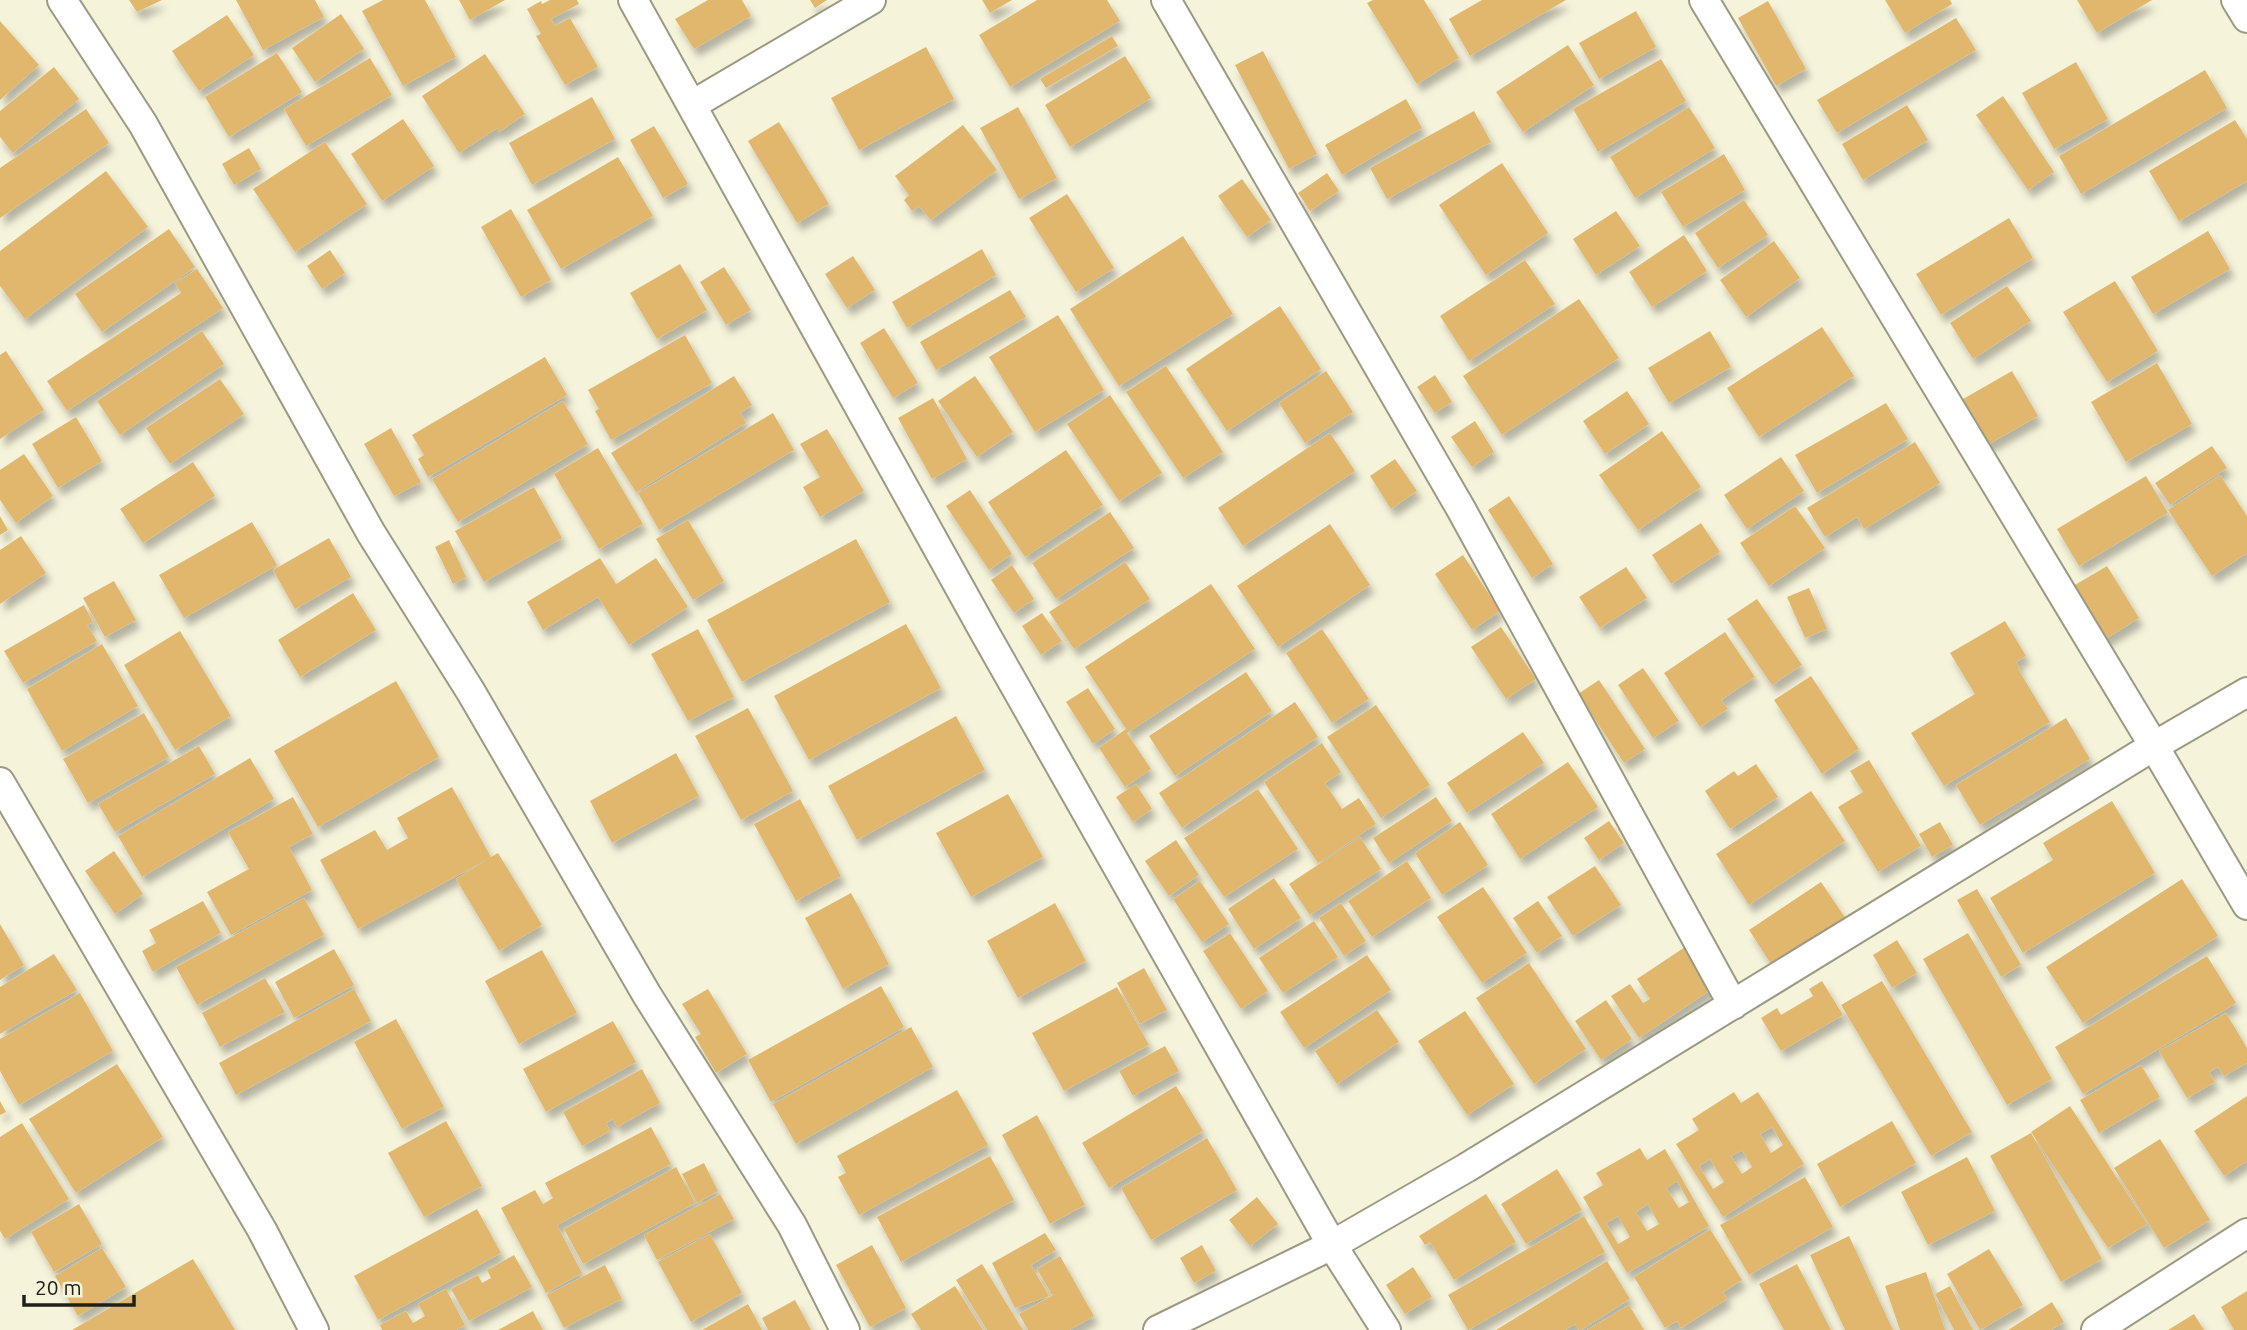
<svg xmlns="http://www.w3.org/2000/svg" width="2247" height="1330" font-family="Ubuntu,sans-serif">
<defs>
<filter id="shadow"><feDropShadow dx="4.5" dy="8" stdDeviation="3.5" flood-color="#0004"/></filter>
</defs>
<rect width="100%" height="100%" fill="#f6f3db"/>
<!-- building -->
<path fill="#e1b76d" fill-rule="evenodd" filter="url(#shadow)" d="M129 0H162L137 12Z
M236 0H315L324 17 263 50Z
M383 0H425L456 57 403 86 362 11Z
M459 0H505L470 20Z
M550 0H577L579 4 551 19 555 26 570 18 598 67 565 85 536 36 541 34 527 9 541 1 542 4Z
M708 0H742L751 16 694 49 675 19Z
M810 0H827L815 8Z
M982 0H1012L990 13Z
M1037 0H1107L1120 21 1010 87 979 35Z
M1373 0H1424L1459 58 1417 84 1367 3Z
M1482 0H1566L1470 56 1449 19Z
M1885 0H1950L1952 4 1905 33Z
M2077 0H2152L2097 33Z
M1768 1 1806 69 1776 86 1738 18Z
M1636 11 1656 47 1599 79 1579 43Z
M341 14 364 49 315 82 292 48Z
M227 15 254 55 199 91 172 51Z
M1956 18 1976 50 1837 133 1817 100Z
M0 21 39 65 0 100Z
M1112 36 1118 46 1046 88 1040 79Z
M1568 45 1594 85 1523 132 1496 92Z
M926 47 954 99 859 150 831 98Z
M1263 51 1317 154 1289 169 1235 65Z
M277 53 302 92 229 137 205 97Z
M485 54 525 114 499 132 497 128 459 153 422 96Z
M1125 56 1151 98 1070 147 1045 105Z
M370 58 392 95 306 146 284 109Z
M1661 59 1686 101 1598 152 1573 109Z
M2076 62 2108 119 2054 149 2022 93Z
M54 67 79 99 13 153 0 137V111Z
M2205 70 2227 108 2081 194 2059 156Z
M2003 96 2054 172 2028 190 1976 115Z
M592 97 615 139 532 185 509 143Z
M1406 99 1422 128 1342 175 1325 145Z
M1907 105 1928 140 1863 180 1842 144Z
M1018 107 1057 178 1019 199 980 128Z
M1689 107 1715 148 1635 198 1610 157Z
M86 109 109 143 0 218V168Z
M1474 111 1491 142 1387 199 1370 168Z
M403 119 434 166 382 201 351 154Z
M2235 120 2247 139V181L2179 221 2149 171Z
M779 122 829 204 797 223 748 141Z
M963 125 997 170 931 220 919 206 912 211 904 200 909 195 895 176Z
M654 126 688 184 663 198 630 140Z
M325 142 367 204 295 252 253 189Z
M249 148 261 169 234 185 222 164Z
M1724 154 1745 190 1683 227 1661 192Z
M618 157 653 216 561 269 527 210Z
M1502 163 1548 233 1486 275 1439 205Z
M106 171 148 227 25 319 0 286V251Z
M1327 173 1339 191 1310 211 1298 193Z
M1242 179 1271 220 1247 237 1218 196Z
M1067 194 1114 268 1076 292 1029 218Z
M1744 200 1768 235 1718 268 1695 233Z
M511 209 551 280 521 297 481 227Z
M1616 211 1640 246 1596 275 1573 239Z
M2009 218 2033 258 1941 315 1916 274Z
M169 229 195 267 102 332 75 294Z
M2208 231 2230 269 2153 314 2131 277Z
M1684 235 1707 271 1652 307 1629 272Z
M1183 236 1233 314 1119 386 1070 309Z
M1774 241 1800 278 1746 317 1720 280Z
M982 249 996 275 907 328 892 302Z
M330 250 345 273 322 289 307 266Z
M853 256 875 290 847 308 825 274Z
M1525 260 1555 304 1469 361 1440 316Z
M680 264 707 310 657 339 630 293Z
M724 267 751 310 726 325 700 282Z
M197 269 223 308 67 411 47 381 181 293 175 283Z
M2115 281 2158 351 2107 382 2063 312Z
M2007 286 2031 321 1973 359 1950 323Z
M1010 290 1026 317 936 370 920 342Z
M1579 299 1619 358 1502 435 1463 376Z
M1280 306 1321 369 1227 431 1186 369Z
M1058 315 1104 390 1035 432 989 357Z
M1822 327 1854 376 1759 437 1727 388Z
M884 328 918 383 893 398 860 343Z
M202 331 224 364 120 435 97 401Z
M1710 331 1731 367 1669 403 1648 368Z
M685 335 712 383 611 440 595 411 599 409 588 390Z
M6 351 44 410 0 439V355Z
M545 357 567 395 428 477 418 459 424 455 412 435Z
M2157 363 2192 424 2126 462 2091 402Z
M1166 366 1223 452 1183 478 1126 392Z
M1326 371 1353 412 1305 443 1279 403Z
M2012 371 2038 416 1982 448 1956 403Z
M1435 375 1452 402 1435 413 1417 387Z
M734 376 752 405 740 413 746 423 636 492 611 453Z
M975 376 1013 432 977 457 938 401Z
M220 379 244 414 170 464 146 428Z
M1627 391 1649 424 1605 454 1583 421Z
M1110 395 1162 473 1119 501 1067 424Z
M933 398 967 459 932 479 898 418Z
M563 401 588 444 458 522 432 479Z
M1886 403 1908 439 1817 493 1795 455Z
M773 413 794 450 659 530 638 493Z
M76 417 102 461 58 488 32 444Z
M1475 421 1494 452 1472 467 1451 437Z
M391 428 421 482 394 496 364 444Z
M827 429 864 491 820 517 803 487 820 477 800 444Z
M1662 431 1701 487 1638 530 1599 475Z
M1330 433 1355 471 1243 546 1218 508Z
M1915 442 1940 483 1864 529 1857 517 1825 537 1807 508Z
M2212 446 2227 468 2170 505 2155 483Z
M598 448 643 524 599 549 554 474Z
M1066 450 1103 505 1025 557 988 502Z
M24 454 53 496 16 523 0 500V470Z
M1781 457 1804 491 1747 529 1724 495Z
M1395 459 1417 491 1391 509 1370 476Z
M193 462 215 496 143 543 120 509Z
M2220 475 2247 516V553L2212 576 2168 510Z
M2146 476 2168 513 2079 566 2057 529Z
M534 487 562 538 484 582 455 531Z
M970 490 1012 554 989 570 946 506Z
M1509 496 1553 564 1532 578 1488 510Z
M1795 506 1825 548 1769 586 1740 543Z
M1110 512 1134 548 1056 599 1032 563Z
M0 516 8 530 0 535Z
M688 520 724 581 693 600 656 539Z
M252 522 277 565 184 618 159 575Z
M1701 523 1720 552 1671 584 1652 555Z
M1330 524 1370 585 1278 647 1237 586Z
M21 536 46 573 0 604V550Z
M329 538 351 577 295 609 273 570Z
M856 539 890 602 742 682 707 620Z
M449 540 466 577 453 584 435 547Z
M1463 555 1500 611 1472 630 1435 574Z
M600 558 616 584 656 558 688 607 629 645 598 597 543 630 527 602Z
M1125 562 1150 599 1074 649 1049 612Z
M1012 565 1034 599 1014 613 991 580Z
M2107 566 2139 618 2096 645 2063 592Z
M1626 567 1647 598 1600 628 1579 597Z
M114 581 136 620 105 637 83 598Z
M1211 584 1255 649 1127 733 1151 769 1125 787 1099 748 1126 729 1085 667Z
M1809 588 1827 629 1805 638 1787 597Z
M353 593 376 630 300 677 278 640Z
M1757 599 1802 665 1772 685 1727 619Z
M84 605 93 622 87 625 97 641 23 683 4 651Z
M1042 613 1062 641 1041 655 1022 626Z
M2005 621 2026 656 2016 662 2020 668 2018 669 2050 722 1944 786 1911 733 1975 694 1950 653Z
M906 624 941 688 809 760 774 696Z
M1501 627 1536 679 1506 699 1471 647Z
M698 629 734 697 688 721 651 654Z
M1322 629 1369 699 1332 723 1286 653Z
M180 631 231 716 175 750 124 665Z
M1725 632 1755 677 1721 700 1728 709 1700 727 1664 673Z
M102 644 138 706 62 751 27 689Z
M1643 668 1679 721 1653 738 1618 685Z
M1246 672 1272 711 1175 776 1149 736Z
M1811 676 1859 749 1822 774 1774 700Z
M1599 680 1645 749 1624 763 1578 694Z
M396 681 439 757 318 827 274 751Z
M1088 688 1115 729 1093 744 1066 702Z
M1295 702 1318 737 1182 828 1159 793Z
M1376 705 1430 785 1381 818 1327 737Z
M748 708 793 791 741 820 695 736Z
M144 713 169 757 88 803 63 759Z
M956 716 985 770 857 840 828 786Z
M2066 718 2090 759 1980 825 1956 785Z
M1523 732 1544 763 1467 813 1447 783Z
M1322 743 1341 772 1325 783 1342 809 1359 798 1376 824 1318 863 1264 782Z
M199 746 215 774 115 832 98 804Z
M676 753 699 796 612 843 590 801Z
M250 758 274 799 142 877 118 836Z
M1869 760 1921 846 1878 872 1838 807 1863 792 1850 771Z
M1568 762 1598 807 1520 859 1491 814Z
M1756 764 1778 797 1730 829 1705 791 1734 771 1738 776Z
M1136 784 1152 809 1133 822 1116 797Z
M452 787 491 857 498 853 542 925 499 951 456 879 488 859 358 929 320 860 375 830 387 850 408 838 397 818Z
M1258 789 1298 849 1224 897 1184 838Z
M1811 791 1845 841 1749 905 1716 854Z
M1008 794 1043 857 971 897 936 833Z
M293 797 313 834 289 847 312 890 231 935 207 892 249 869 228 832Z
M1436 797 1452 821 1389 863 1373 838Z
M800 799 841 876 796 901 754 824Z
M2112 801 2155 873 2023 953 1990 898 2053 860 2043 843Z
M1609 821 1624 843 1599 860 1584 838Z
M1460 822 1488 865 1442 895 1415 853Z
M1940 822 1953 845 1932 857 1919 834Z
M1360 837 1381 869 1310 915 1289 884Z
M1176 840 1199 875 1169 896 1145 861Z
M114 851 143 894 115 914 85 871Z
M1407 861 1431 898 1372 937 1348 901Z
M1595 866 1621 905 1573 936 1547 897Z
M1274 878 1301 918 1254 949 1228 909Z
M2182 879 2218 936 2083 1023 2046 967Z
M1200 881 1229 924 1202 942 1173 899Z
M1821 882 1846 919 1773 967 1749 930Z
M1483 887 1527 953 1482 983 1437 917Z
M1977 889 2021 965 2001 977 1957 900Z
M851 893 889 964 843 989 805 918Z
M304 898 324 935 197 1005 176 967Z
M203 901 221 933 153 972 142 951 156 943 149 930Z
M1538 901 1562 936 1537 953 1513 918Z
M1055 903 1086 961 1018 998 987 941Z
M1341 903 1366 941 1344 956 1319 918Z
M1314 921 1338 957 1283 993 1259 958Z
M0 924 24 965 0 980Z
M1230 933 1268 991 1241 1009 1203 951Z
M1968 933 2052 1079 2007 1105 1923 959Z
M1897 940 1917 973 1892 988 1873 955Z
M1685 947 1712 989 1639 1038 1611 996 1630 984 1643 1003 1650 999 1637 979Z
M334 949 354 985 294 1018 275 982Z
M542 950 577 1013 519 1044 485 981Z
M54 954 77 990 0 1034V987Z
M1367 955 1391 990 1304 1048 1280 1012Z
M2207 956 2236 1003 2083 1094 2055 1047Z
M1529 963 1586 1049 1534 1084 1476 998Z
M1144 968 1167 1010 1140 1024 1117 983Z
M265 978 285 1012 220 1047 202 1013Z
M1822 981 1843 1015 1781 1051 1761 1018 1777 1008 1781 1015 1813 996 1809 989Z
M1882 981 1972 1132 1931 1156 1841 1005Z
M881 986 904 1027 771 1102 748 1060Z
M1117 987 1149 1045 1064 1091 1032 1033Z
M354 989 371 1021 236 1095 219 1063Z
M708 989 747 1054 716 1073 695 1037 701 1034 682 1004Z
M80 993 113 1051 19 1105 0 1071V1039Z
M1606 1000 1632 1039 1601 1060 1575 1021Z
M1377 1010 1399 1042 1337 1084 1315 1051Z
M1465 1011 1514 1084 1467 1115 1418 1041Z
M2226 1013 2247 1048V1063L2224 1076 2218 1067 2209 1072 2215 1082 2187 1098 2159 1051Z
M396 1019 444 1107 402 1129 354 1042Z
M613 1021 636 1062 546 1112 523 1069Z
M911 1027 933 1067 796 1144 773 1104Z
M1165 1046 1179 1071 1133 1096 1119 1071Z
M117 1064 163 1137 76 1193 29 1119Z
M2141 1065 2160 1097 2099 1133 2080 1100Z
M642 1069 660 1103 617 1127 613 1119 606 1123 610 1131 582 1146 563 1112Z
M1176 1086 1203 1131 1109 1188 1082 1143Z
M957 1090 988 1145 859 1215 838 1177 846 1173 837 1156Z
M1734 1092 1741 1103 1758 1092 1804 1164 1723 1217 1676 1144 1699 1130 1692 1119ZM1772 1127 1783 1145 1771 1153 1760 1134ZM1742 1150 1752 1167 1742 1174 1731 1156ZM1710 1159 1724 1182 1713 1189 1699 1166Z
M2247 1096V1161L2224 1176 2194 1131Z
M0 1101 6 1112 0 1115Z
M2070 1106 2147 1224 2108 1248 2031 1132Z
M1037 1115 1085 1205 1050 1224 1002 1135Z
M446 1121 482 1186 424 1217 388 1153Z
M1892 1121 1916 1163 1840 1207 1817 1164Z
M22 1123 69 1199 5 1239 0 1231V1137Z
M651 1127 671 1164 557 1225 582 1273 546 1293 501 1208 535 1190 543 1204 553 1198 545 1183Z
M2031 1133 2102 1259 2061 1282 1990 1156Z
M1207 1138 1237 1190 1151 1240 1121 1188Z
M2160 1139 2210 1220 2164 1248 2114 1168Z
M1640 1148 1647 1160 1665 1149 1709 1226 1627 1273 1583 1197 1603 1185 1596 1173ZM1677 1181 1689 1202 1679 1208 1666 1188ZM1648 1204 1659 1224 1647 1231 1636 1212ZM1618 1216 1630 1237 1618 1244 1606 1223Z
M990 1156 1014 1200 901 1262 877 1217Z
M1967 1157 1995 1211 1928 1245 1901 1192Z
M704 1163 718 1191 697 1203 682 1174Z
M676 1167 695 1203 583 1264 564 1229Z
M1557 1169 1582 1210 1526 1244 1501 1204Z
M1805 1177 1833 1227 1749 1275 1720 1225Z
M720 1194 734 1219 657 1260 644 1235Z
M1486 1194 1516 1242 1454 1280 1430 1242 1425 1245 1419 1236Z
M1257 1197 1278 1224 1250 1246 1229 1220Z
M79 1204 102 1244 54 1272 31 1232Z
M477 1209 501 1253 378 1320 354 1276Z
M1584 1216 1605 1252 1468 1330 1448 1295Z
M1710 1229 1742 1280 1723 1292 1727 1299 1681 1328 1677 1321 1665 1328 1634 1277Z
M1045 1233 1056 1250 1031 1265 1049 1296 1015 1308 992 1263Z
M710 1234 742 1293 691 1322 658 1262Z
M1849 1236 1893 1330H1845L1810 1255Z
M872 1245 906 1308 870 1327 836 1265Z
M1202 1245 1216 1271 1194 1283 1180 1258Z
M102 1248 126 1287 78 1316 55 1276Z
M1989 1249 2023 1305 1980 1330 1947 1274Z
M514 1255 532 1287 469 1321 451 1289 478 1275 482 1283 491 1278 487 1270Z
M1060 1256 1094 1316 1069 1330H1028L1019 1314 1055 1294 1052 1295 1037 1269Z
M193 1259 235 1330H72Z
M1607 1261 1630 1299 1581 1330H1579L1575 1324 1565 1330H1496Z
M982 1264 1023 1330H987L956 1280Z
M1797 1264 1831 1330H1784L1759 1284Z
M605 1265 622 1299 564 1328 547 1295Z
M1413 1267 1432 1297 1405 1314 1386 1285Z
M1926 1272 1945 1330H1900L1885 1286Z
M955 1286 983 1330H921L911 1314Z
M1950 1286 1973 1330H1954L1935 1294Z
M446 1289 465 1325 456 1330H382L380 1325 406 1311 413 1323 425 1316 418 1304Z
M2247 1291V1330H2234L2221 1307Z
M795 1300 811 1330H768L762 1318Z
M2052 1302 2064 1322 2051 1330H2008Z
M748 1304 762 1330H702Z
M1629 1305 1644 1330H1587Z
M533 1311 543 1330H498Z
M2194 1314 2204 1330H2168Z"/>
<g fill="none" stroke-linecap="round" stroke-linejoin="round">
<defs>
<path id="street" d="M62 0 143 124 371 533 471 692 647 995 792 1225 845 1330
M633 0 986 635 1332 1245 1386 1330
M1166 0 1461 509 1733 1005
M1704 0 2154 746 2247 905
M2236 0 2247 18
M692 105 871 0
M0 782 262 1230 314 1330
M1158 1330 1332 1245 1466 1168 2154 746 2247 692
M2096 1330 2247 1233"/>
</defs>
<!-- street casing -->
<use href="#street" stroke="#9c9983" stroke-width="32"/>
<!-- street -->
<use href="#street" stroke="#fff" stroke-width="28"/>
</g>
<!-- scale -->
<path d="M24 1295v10h110v-10" fill="none" stroke="#212018" stroke-width="3.5"/>
<text x="35" y="1295" font-size="21" fill="#212018" stroke="#f6f3db" stroke-width="5" paint-order="stroke">20 m</text>
</svg>
